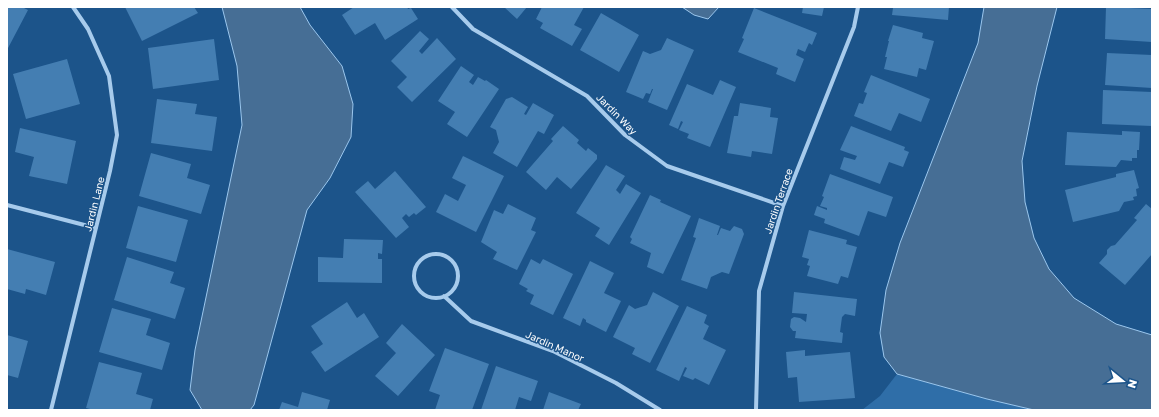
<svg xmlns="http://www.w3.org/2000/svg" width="1159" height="417" font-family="'Golos Text',sans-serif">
<rect width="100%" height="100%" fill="#1c548a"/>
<!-- green -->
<path fill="#2f6ea8" d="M897 374 987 399 1034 410H862L880 396Z"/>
<!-- water -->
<path fill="#466e95" stroke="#9bc7ee" d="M222 7H300L310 25 342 66 353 104 351 137 330 178 307 210 254 405 250 410H202L190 390 195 350 242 125 237 66Z
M682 7H719L708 19 694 15Z
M984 7H1057L1037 86 1022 161 1025 202 1034 238 1049 269 1074 298 1116 324 1152 335V410H1034L987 399 897 374 884 357 880 333 886 290 900 243 978 43Z"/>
<!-- building -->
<path fill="#447eb2" d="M7 7H22L28 10 7 50Z
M125 7H194L198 13 142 41Z
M354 7H407L408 9 411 8 418 19 385 40 375 23 355 35 342 15Z
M504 7H527L517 19Z
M542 7H584L574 25 582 29 572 46 540 28 543 23 536 19Z
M803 7H824L822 16 802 13Z
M896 7H949L948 20 892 15 893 8H896Z
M1106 7 1152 9V42L1105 39Z
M754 8 817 33 812 45 809 43 805 52 798 49 796 55 804 59 795 82 776 74 778 68 738 52 744 39 742 38Z
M601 13 639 35 619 72 580 50Z
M893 25 923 33 922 38 934 41 926 70 919 68 917 77 884 69 887 57H885L889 41H888Z
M420 31 429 39 419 51 422 54 437 38 456 59 412 102 397 87 407 77 391 61Z
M667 38 694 50 667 110 648 102 653 89H652L650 94 646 93 643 99 626 92 643 51 650 54 661 50Z
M214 39 219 80 153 89 148 48Z
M1107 53 1152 55V88L1105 85Z
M67 59 80 104 26 119 13 74Z
M461 66 474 75 469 82 473 85 478 77 485 81 486 80 499 89 467 137 447 124 455 112 438 101Z
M871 75 930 99 921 122 899 113 891 131 854 116 859 103 863 104 867 93 864 92Z
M720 80 736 87 710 147 687 138 689 134 679 130 683 122 681 121 678 129 669 125 687 84 713 95Z
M1103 90 1152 92V126L1102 124Z
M512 97 528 107 524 114 526 115 533 103 554 115 544 134 538 131 517 167 493 153 499 142 496 130 490 127 506 99Z
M157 99 197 104 195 114 217 117 212 151 151 143Z
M740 103 771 108 770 117 778 118 772 154 752 151 751 157 727 153 734 116H738Z
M563 126 579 140 577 143 586 151 588 148 597 155V159L571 189 557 177 546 190 526 172 553 141 551 139Z
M851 126 905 147 904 150 909 152 903 167 889 162 880 184 840 169 844 157 855 160 857 156 840 150Z
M20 128 76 141 67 184 29 176 34 157 15 152Z
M1122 131 1140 132 1139 150H1137V158H1132V161L1121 160 1116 167 1065 165 1067 132 1122 135Z
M151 153 191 164 187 178 210 185 201 214 139 196Z
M463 156 504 176 476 232 436 212 445 194 458 201 466 185 452 178Z
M606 165 625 176 616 190 620 194 626 184 641 193 609 245 595 236 600 228 576 213Z
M1134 170 1139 188 1136 189 1137 196 1133 197 1134 200 1124 202 1119 211 1073 222 1065 190 1116 177V174Z
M395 171 426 207 416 215 414 213 409 217 406 214 402 218 409 227 396 238 355 192 368 181 375 189Z
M830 174 893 197 886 217 868 211 859 236 824 223 825 219 814 215 817 206 827 210V208L820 206 824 197 822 196Z
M650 195 661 200 660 202 691 216 663 274 647 267 651 253 630 243 632 239 630 237Z
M508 204 536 218 531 230 536 232 517 270 493 259 497 252 481 242 494 210 503 214Z
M1146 204 1152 209V254L1125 285 1099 263 1107 254V250L1111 246 1115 245 1137 220 1134 218Z
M138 206 188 220 176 262 126 248Z
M699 218 720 226 717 235H718L721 228 730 231 734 226 742 229 744 234 729 274 722 272 711 277 707 289 681 280 696 238 693 237Z
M809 230 847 240 846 244 857 247 848 278 841 276 838 284 807 276 810 266 807 265 809 259 802 257Z
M344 239 383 240 382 254 378 253V259H382V283L318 282V257L343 258Z
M7 249 55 262 46 295 26 289 25 294 7 289Z
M127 257 174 272 170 283 185 288 175 319 114 300Z
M531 259 540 264 543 259 573 274 553 315 530 304 534 295 526 291 528 289 519 284Z
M590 261 614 273 604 293 621 301 606 332 586 322V320L583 318 580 326 563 318Z
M653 292 679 306 650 363 632 354 635 348 613 337 629 305 635 309 647 305Z
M794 292 857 299 855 316 845 314 842 317 840 332 843 333 842 343 795 338 796 331H793L790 327 791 319 794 317 800 318 806 322 807 314 792 313Z
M347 302 357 318 364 313 379 337 325 372 311 352 323 344 311 326Z
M687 306 707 315 704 323 709 326 703 339 726 350 709 385 695 378 693 380 683 376 687 368 685 367 679 381 656 370Z
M112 308 151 319 146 335 170 343 162 370 99 352Z
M402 324 435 355 398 396 375 376 396 353 386 343Z
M7 335 28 341 18 378 7 375Z
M445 348 489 364 472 410H435L440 395 429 391Z
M805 350V356L850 352 855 398 799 402 797 377 788 378 786 352Z
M99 362 142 373 136 394 153 399 150 410H94L86 408Z
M496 366 538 381 531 401 519 397 515 410H481Z
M302 392 330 400 327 410H279L282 402 298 407Z
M549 392 581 404 578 410H543Z"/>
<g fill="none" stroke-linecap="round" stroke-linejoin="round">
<!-- minor -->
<path stroke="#a7cbec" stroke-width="4" d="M452 7 473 29 587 96 625 135 667 166 783 206
M7 205 96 228
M414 276a22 22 0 1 1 44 0a22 22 0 1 1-44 0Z
M444 296 471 321 553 351 616 383 660 410
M51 410 110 171 117 135 109 76 88 29 73 7
M756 410 759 291 783 206 854 27 858 7"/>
</g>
<g text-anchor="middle" stroke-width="3" stroke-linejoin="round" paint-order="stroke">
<!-- street labels -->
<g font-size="10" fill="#fff" stroke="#1c548a">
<text transform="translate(617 114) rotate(45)" y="4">Jardin Way</text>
<text transform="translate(778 201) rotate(-71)" y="4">Jardin Terrace</text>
<text transform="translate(94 204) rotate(-76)" y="4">Jardin Lane</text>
<text transform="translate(555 346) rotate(24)" y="4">Jardin Manor</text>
</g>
</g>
<!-- border -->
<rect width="1159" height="417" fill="none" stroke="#ffffff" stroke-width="16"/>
<!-- north arrow -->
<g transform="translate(1123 381) rotate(108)" stroke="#1c548a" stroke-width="3" paint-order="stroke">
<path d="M0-3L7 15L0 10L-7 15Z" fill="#ffffff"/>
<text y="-6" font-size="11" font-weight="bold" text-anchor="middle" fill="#ffffff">N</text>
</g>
</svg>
